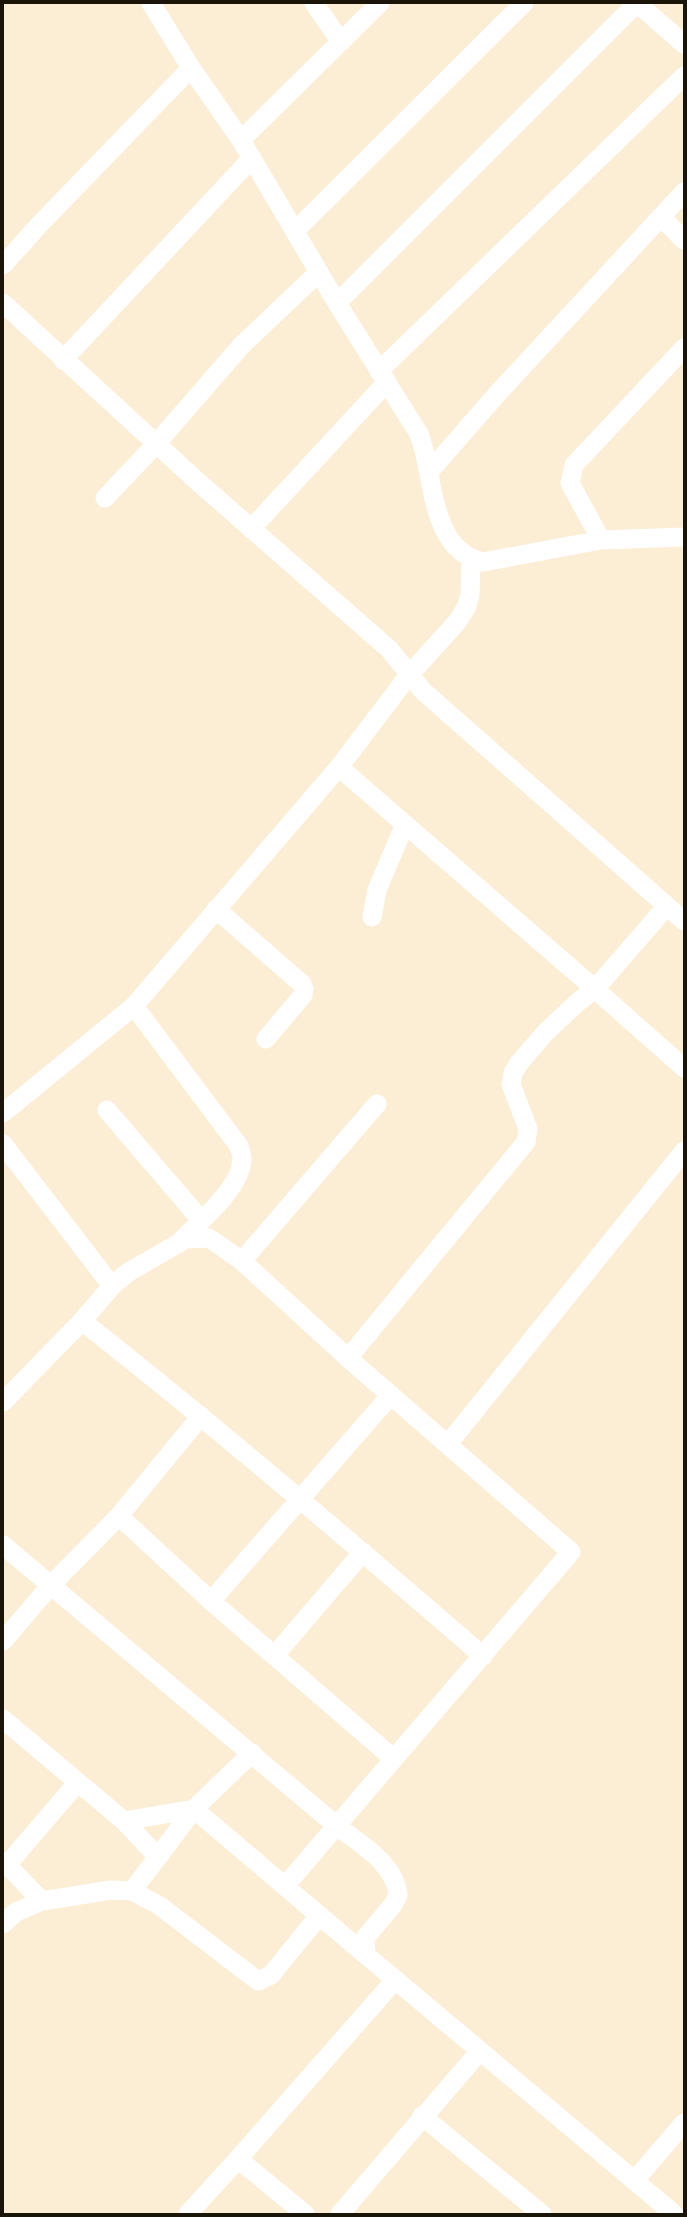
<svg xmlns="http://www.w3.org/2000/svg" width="687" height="2217" font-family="'PT Sans',sans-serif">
<rect width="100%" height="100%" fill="#fcedd5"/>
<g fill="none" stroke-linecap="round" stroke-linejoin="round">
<!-- minor -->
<path stroke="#fff" stroke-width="19" d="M151 3 191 68 241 140 337 303 419 434C435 476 429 550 483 562L601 540 684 537
M314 3 341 42
M637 3 684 44
M241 140 380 3
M661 217 684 240
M295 231 524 3
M3 265 39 225 191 68
M3 303 196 480 389 649 423 691 684 921
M337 303 637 3
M63 360 252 158
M379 371 684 76
M429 472 498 393 684 192
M105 498 156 444 241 346 319 272
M251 529 387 382
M601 540 570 483 574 465 684 348
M339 767 595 989 684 1068
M216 909 302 984 304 989 303 995 266 1039
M372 917 377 890 405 824
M134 1006 239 1146C240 1151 243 1156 242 1161 239 1190 200 1221 180 1242
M107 1110 201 1220
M3 1113 134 1006 339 767 409 675 458 621 467 606 470 594 471 559
M3 1144 112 1286
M242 1261 377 1104
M82 1321C219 1429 351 1542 483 1656
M348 1358 526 1142 528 1129 511 1084 513 1073 519 1063 546 1032 578 1002 595 989 667 906
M3 1402 82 1321 112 1286 127 1273 186 1239 209 1238 242 1261 348 1358 571 1552 285 1886
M448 1444 684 1151
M119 1516 211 1601 394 1759
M3 1545 337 1826C360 1844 395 1863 398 1895L393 1905 365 1938 366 1955 674 2214
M211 1601 391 1395
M3 1641 51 1585 119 1516 201 1416
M275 1655 363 1552
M3 1719 124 1821 194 1809 366 1955
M124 1821 158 1857
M3 1861 7 1865 78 1782
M7 1865 42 1901
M132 1891 194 1809 252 1753
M3 1924 16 1912 42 1901 111 1890 132 1891 160 1906 258 1981 271 1975 319 1916
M422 2116 542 2214
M238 2159 305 2214
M635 2180 684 2123
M188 2214 238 2159 395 1980
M340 2214 480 2051"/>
</g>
<!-- border -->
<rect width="687" height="2217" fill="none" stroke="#1a1409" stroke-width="8"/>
</svg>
